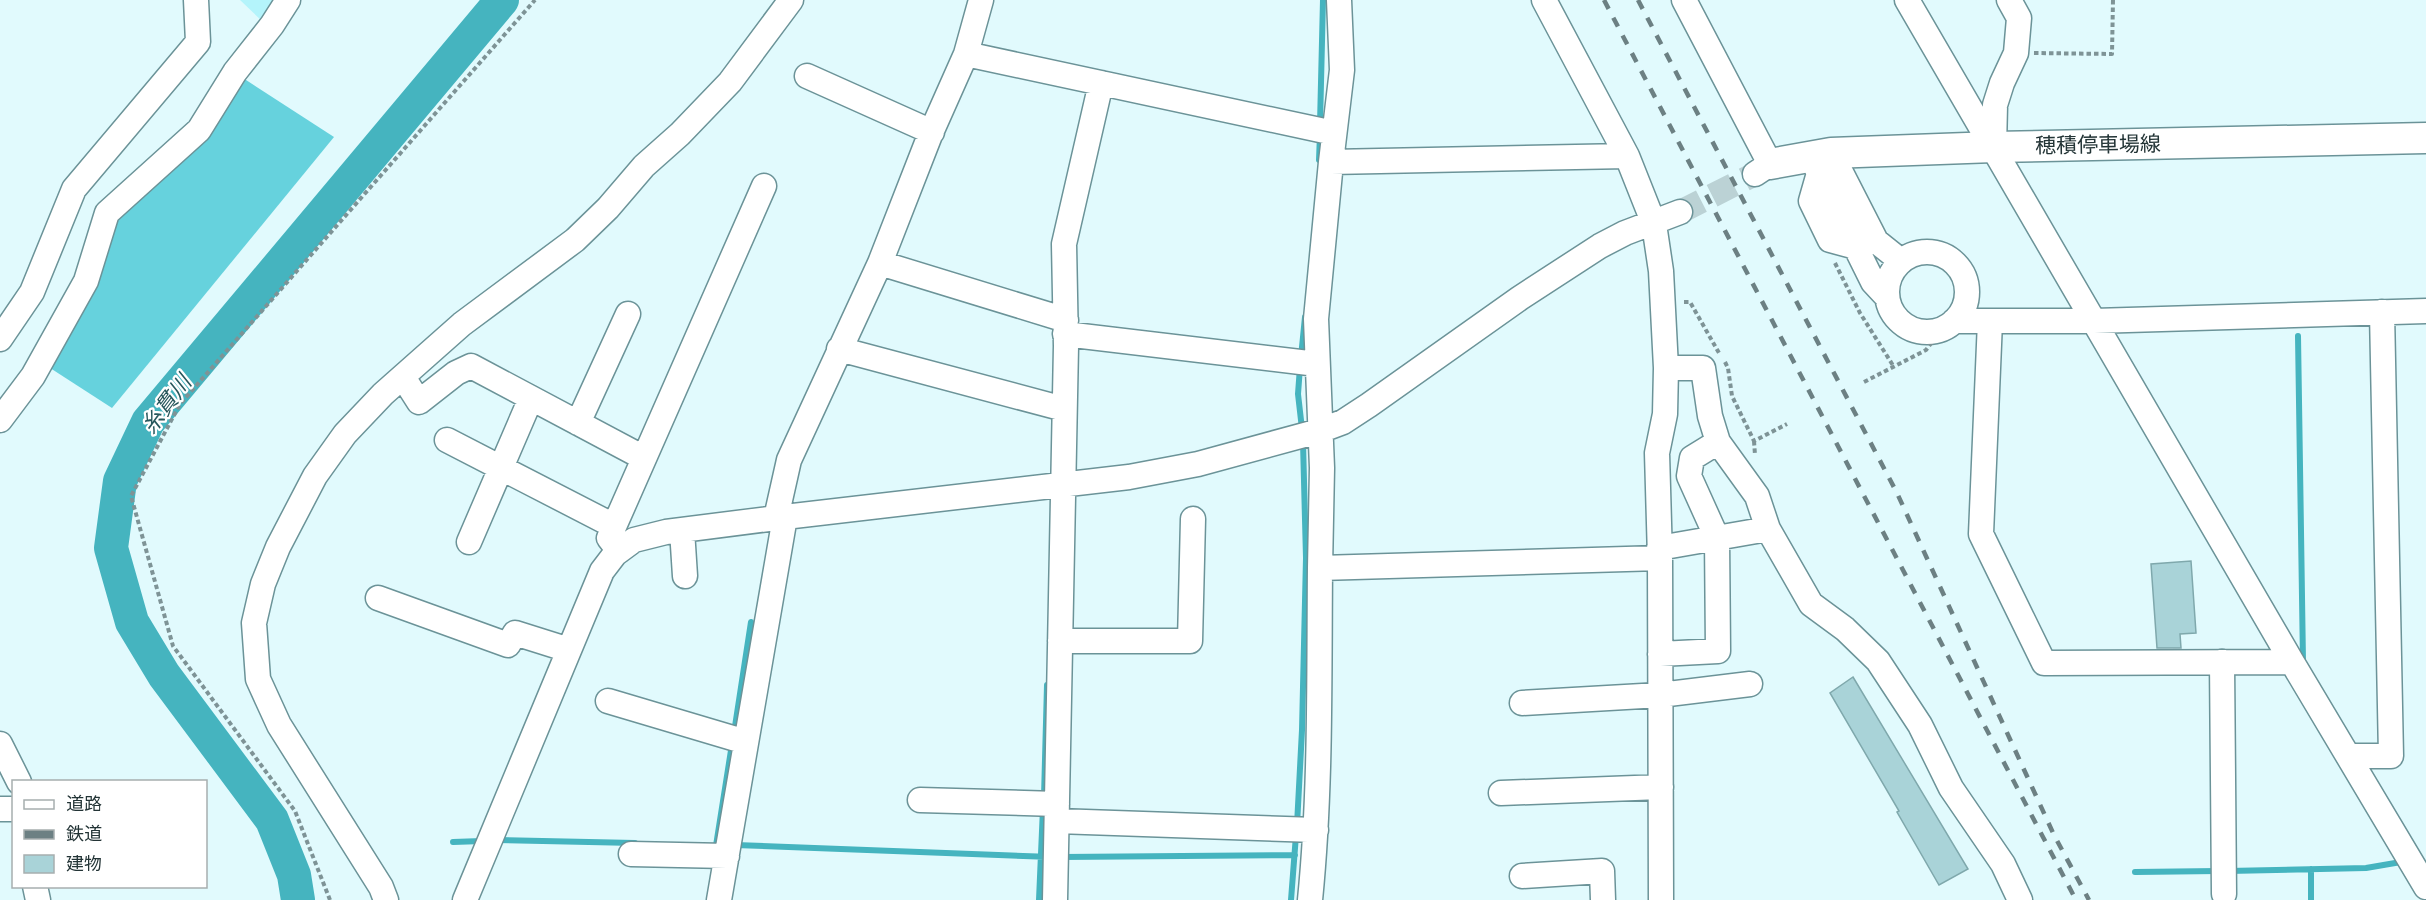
<svg xmlns="http://www.w3.org/2000/svg" width="2426" height="900" font-family="'DejaVu Sans','Noto Sans JP',sans-serif">
<rect width="100%" height="100%" fill="#e1fafd"/>
<!-- green -->
<path fill="#b4f4fb" d="M240 0H280L264 23Z"/>
<!-- forest -->
<path fill="#66d2dd" d="M243 78 334 137 112 408 47 366 108 225Z"/>
<g fill="none" stroke-linecap="round" stroke-linejoin="round">
<!-- stream -->
<path stroke="#45b4bf" stroke-width="6" d="M1320 124 1323 0
M1319 160 1320 134
M2298 336 2303 662
M1301 357 1305 317
M1300 367 1298 394 1302 429
M734 733 751 622
M1044 797 1047 685
M1297 825 1302 730 1306 558 1303 442
M495 840 635 843
M453 842 482 841
M735 845 1052 857
M715 852 732 744
M1062 857 1295 855
M2311 869V900
M2228 871 2366 868 2401 862
M2135 872 2218 871
M1039 900 1043 808
M1291 900 1296 835"/>
<!-- river -->
<path stroke="#45b4bf" stroke-width="34" d="M298 900 294 875 272 820 164 675 132 622 111 548 120 481 148 422 502 0"/>
</g>
<!-- building -->
<path fill="#a9d3d8" stroke="#7fa8ac" stroke-width="1.5" d="M2191 561 2196 633 2180 634 2181 648H2157L2151 564Z
M1853 677 1968 869 1939 885 1897 812 1899 811 1830 693Z"/>
<g fill="none" stroke-linecap="round" stroke-linejoin="round">
<!-- minor-tunnel -->
<path stroke="#bbd2d5" stroke-width="24" stroke-dasharray="24 12" stroke-linecap="butt" d="M1680 212 1755 174"/>
<defs>
<path id="minor" d="M1339 0 1342 70 1331 162 1316 319 1322 468 1320 568 1660 558
M1544 0 1627 156
M1684 0 1770 164 1755 174
M1907 0 2292 662 2426 887
M966 54 1334 133
M807 76 932 132
M1994 147 1995 105 2002 83 2016 53 2019 18 2009 0
M1831 153 1876 241 1901 261
M1811 157 1873 282 1887 297
M1331 162 1627 156 1654 224 1661 271 1666 368 1665 414 1657 453 1660 558 1661 900
M1819 173 1811 201 1830 240 1856 247
M1887 292a40 40 0 1 1 80 0a40 40 0 1 1-80 0Z
M880 263 1066 320
M1954 321H2094L2426 311
M1990 321 1981 534 2044 663 2292 662
M1065 334 1317 364
M0 339 32 292 74 189 198 42 196 0
M839 349 1064 409
M1666 368H1703L1710 416 1718 442 1757 496 1768 529 1811 604 1845 629 1878 661 1920 725 1951 788 2003 864 2020 900
M403 377 419 402 456 373 471 366 644 458
M0 420 33 376 86 281 107 213 199 130 235 72 272 25 288 0
M578 423 628 314
M447 440 614 526
M776 518 789 460 880 263 930 135 966 54 981 0
M682 530 685 576
M469 542 531 398
M1659 548 1768 529
M619 551 609 538 764 186
M378 598 508 645 515 633 569 650
M1060 641H1190L1193 519
M1660 654 1718 651 1717 538 1689 476 1692 458 1718 442
M2222 662 2224 894
M608 701 746 742
M1522 703 1660 695 1750 684
M0 744 19 782
M2348 756H2391L2382 312
M1501 793 1661 787
M920 800 1057 804
M0 809H14
M1057 821 1316 830
M631 854 727 856
M1522 876 1602 871 1603 900
M35 886 38 900
M386 900 381 887 279 725 258 679 254 623 263 584 278 547 315 476 345 434 383 394 462 324 575 240 608 208 644 166 680 134 730 82 791 0
M465 900 602 571 615 554 634 540 666 532 776 518 1129 477 1198 464 1319 431 1343 422 1369 405 1520 298 1600 246 1625 233 1680 212
M719 900 785 517
M1055 900 1066 346 1064 244 1101 83
M1310 900C1321 790 1319 679 1320 568"/>
<path id="major" d="M1770 164 1831 153 1994 147 2426 138"/>
</defs>
<!-- minor casing -->
<use href="#minor" stroke="#6b9398" stroke-width="27"/>
<!-- major casing -->
<use href="#major" stroke="#6b9398" stroke-width="33"/>
<!-- path -->
<path stroke="#7e9396" stroke-width="4" stroke-dasharray="4.5 3" stroke-linecap="butt" d="M2034 53 2112 54 2113 0
M1835 263 1860 313 1894 367
M1684 302H1690L1719 353
M1725 362 1728 368 1732 396 1754 441 1787 424
M1864 382 1926 350 1938 334
M1754 441 1755 455
M330 900 295 811 173 646 131 496 180 404 535 0"/>
<!-- minor -->
<use href="#minor" stroke="#fff" stroke-width="24"/>
<!-- major -->
<use href="#major" stroke="#fff" stroke-width="30"/>
<!-- rail -->
<path stroke="#6c8083" stroke-width="4.5" stroke-dasharray="10 10" stroke-linecap="butt" d="M1604 0 2076 900
M1638 0 1897 493 2054 835 2089 900"/>
</g>
<g text-anchor="middle" stroke-width="4.5" stroke-linejoin="round" paint-order="stroke">
<!-- street labels -->
<g font-size="21" fill="#233436" stroke="#fff">
<text transform="translate(2098 145) rotate(-1)" y="7">穂積停車場線</text>
</g>
<!-- water labels -->
<g font-size="22" font-style="italic" fill="#27575c" stroke="#fff">
<text transform="translate(166 404) rotate(-53)" y="8">糸貫川</text>
</g>
</g>
<!-- legend -->
<rect x="12" y="780" width="195" height="108" fill="#ffffff" stroke="#a7aeaf" stroke-width="1.5"/>
<rect x="24" y="800" width="30" height="9" fill="#ffffff" stroke="#a7aeaf" stroke-width="1.5"/>
<text x="66" y="810" font-size="18" fill="#233436">道路</text>
<rect x="24" y="830" width="30" height="9" fill="#6c8083" stroke="#a7aeaf" stroke-width="1.5"/>
<text x="66" y="840" font-size="18" fill="#233436">鉄道</text>
<rect x="24" y="855" width="30" height="18" fill="#a9d3d8" stroke="#a7aeaf" stroke-width="1.5"/>
<text x="66" y="870" font-size="18" fill="#233436">建物</text>
</svg>
